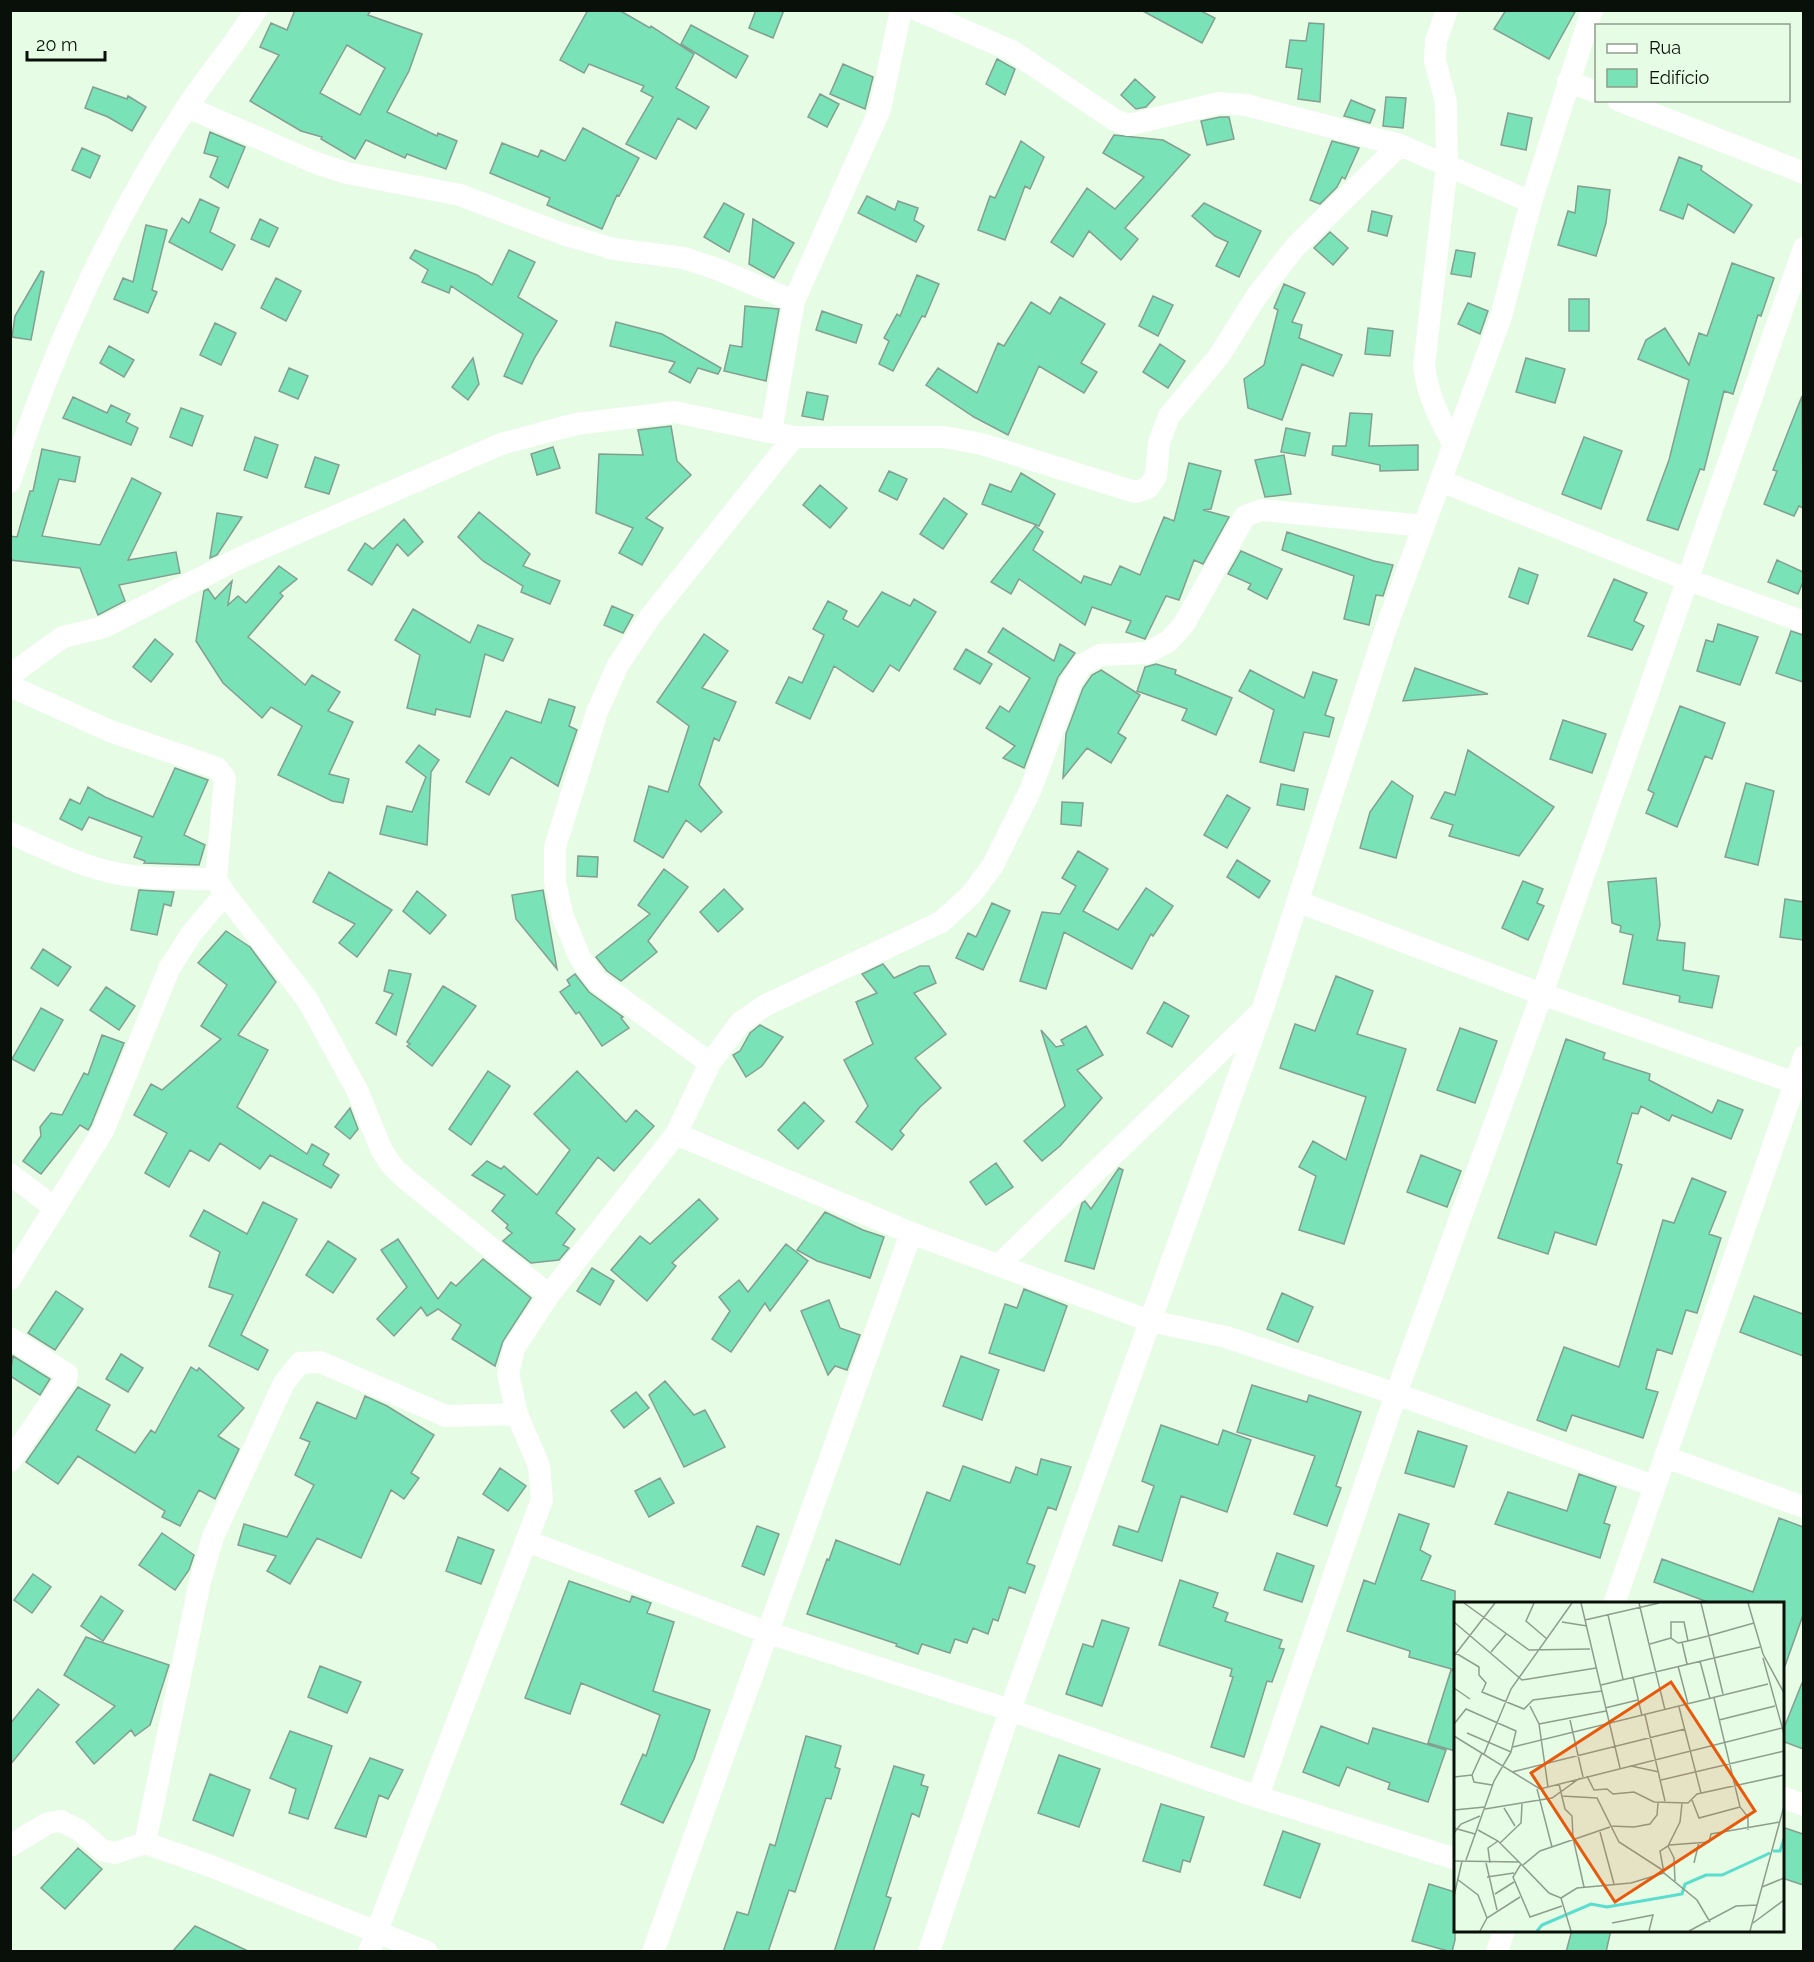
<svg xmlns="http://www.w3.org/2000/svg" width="1814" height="1962" font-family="Raleway,sans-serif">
<rect width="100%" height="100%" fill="#e6fce5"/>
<!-- building -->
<path fill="#79e2b6" stroke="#829f92" stroke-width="1.5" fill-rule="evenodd" d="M295 10H371L368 15 422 34 409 71 387 112 437 136 438 133 457 141 446 169 407 154 405 158 366 140 355 159 321 139 322 137 301 131 250 101 279 55 260 47 271 23 287 30ZM347 45 385 68 360 115 320 93Z
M588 10H619L650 28 651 26 694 54 676 88 709 107 696 129 678 118 656 159 626 144 653 97 641 91 644 86 589 64 584 73 560 60Z
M756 10H784L773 38 749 28Z
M1141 10 1201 11 1215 18 1202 43Z
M1506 10H1576L1549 59 1494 29Z
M1309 23 1324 24 1320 102 1298 99 1302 69 1286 67 1290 40 1306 41Z
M691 25 748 56 736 78 681 44Z
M997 59 1015 69 1005 95 986 84Z
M843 64 873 77 865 109 830 94Z
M1135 79 1155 97 1146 107 1136 109 1121 95Z
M93 87 127 99 128 96 146 107 132 131 108 117 85 108Z
M820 94 839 104 827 127 808 117Z
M1386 97 1406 98 1403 128 1383 126Z
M1351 100 1375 110 1370 123 1344 116Z
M1508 113 1532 118 1526 150 1501 145Z
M1220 117H1229L1234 139 1207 145 1201 121Z
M583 128 639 158 619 196 617 195 602 229 547 205 550 198 490 173 502 143 538 157 541 150 565 161Z
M210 132 245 147 228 188 210 177 218 157 204 153Z
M1114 135 1163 140 1190 155 1125 228 1138 239 1121 260 1089 231 1073 257 1051 242 1087 188 1115 209 1144 177 1103 153Z
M1021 141 1044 157 1030 189 1025 186 1005 240 978 230 990 196 995 198Z
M1332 141 1359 148 1345 179 1342 177 1337 187 1320 204 1310 200Z
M82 148 100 156 90 178 72 170Z
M1679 157 1702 166 1701 170 1752 205 1734 233 1688 204 1683 219 1660 210Z
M1578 186 1610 190 1606 223 1596 256 1558 245 1568 211 1575 213Z
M867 196 895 210 898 201 918 208 914 220 924 226 916 242 858 213Z
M200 199 219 208 210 232 235 245 222 270 169 242 182 218 189 223Z
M724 203 744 214 729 252 704 237Z
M1204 203 1261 231 1239 277 1216 266 1228 242 1215 236 1192 216Z
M1372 211 1392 216 1387 236 1368 231Z
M260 219 278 228 269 247 251 239Z
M753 219 794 243 774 278 749 264Z
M146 225 167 230 152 290 157 292 148 313 114 299 123 278 133 282Z
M1330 232 1348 248 1333 265 1314 248Z
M415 250 477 275 492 285 509 250 535 262 518 297 557 321 535 357 522 384 504 376 523 334 451 286 449 293 422 282 428 270 410 258Z
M1456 250 1475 253 1471 277 1451 274Z
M1732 263 1774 278 1761 316 1758 315 1733 394 1724 391 1704 470 1700 469 1678 530 1647 520 1669 460 1689 380 1638 359 1646 340 1665 328 1689 365 1699 333 1707 336Z
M41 271 44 272 31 340 12 337 15 316Z
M917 275 939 284 925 317 922 316 893 371 879 364 889 341 884 338 897 314 900 316Z
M276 278 301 291 286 321 261 308Z
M1284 284 1305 293 1292 322 1302 325 1299 338 1342 355 1333 376 1302 364 1282 420 1248 408 1244 379 1264 365 1278 310 1274 308Z
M1153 296 1173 305 1158 336 1139 326Z
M1060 297 1105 324 1081 363 1097 372 1084 393 1039 366 1008 435 974 417 926 385 938 368 977 393 998 343 1004 346 1031 302 1050 314Z
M1569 299H1589V331H1569Z
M1468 303 1488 311 1480 334 1458 324Z
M745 306 779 309 766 381 724 371 730 345 742 347Z
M822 311 862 325 856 343 816 330Z
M616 322 662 334 721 368 718 374 698 368 690 383 669 372 675 362 610 346Z
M215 323 236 333 221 365 200 355Z
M1368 328 1393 331 1390 356 1365 354Z
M1160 344 1185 361 1168 388 1143 372Z
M109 346 134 360 124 377 100 363Z
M473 358 479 384 468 400 452 387Z
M1526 358 1565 369 1555 403 1516 392Z
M289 368 308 376 298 399 279 391Z
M807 392 828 396 823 420 802 416Z
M1802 396 1803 508 1799 506 1794 516 1764 504 1777 471 1773 470Z
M73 397 107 413 111 405 130 414 126 422 138 428 131 445 63 418Z
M181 408 203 416 192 446 170 437Z
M1350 413 1372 414 1369 446 1418 445V470L1380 471V465L1332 455 1333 446H1346Z
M671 426 677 461 691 475 646 518 663 528 642 565 619 553 633 528 596 513 599 454 643 455 638 430Z
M1286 428 1310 433 1305 456 1281 452Z
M255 437 278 445 267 478 244 470Z
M1584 437 1622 451 1601 509 1562 494Z
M553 447 560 468 537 475 531 454Z
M42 449 80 457 75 482 59 479 42 536 100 545 132 478 161 493 128 560 176 552 180 573 119 585 125 601 98 615 80 568 10 560V536L17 537 30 491H33Z
M1284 455 1291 494 1265 497 1255 460Z
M315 457 339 465 329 494 305 487Z
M1189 463 1221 471 1211 509 1203 510 1229 517 1203 564 1194 560 1179 600 1166 596 1145 639 1126 632 1131 621 1092 607 1085 625 1019 579 1011 594 991 582 1035 526 1043 532 1033 550 1081 583 1084 576 1111 585 1120 566 1140 575 1164 517 1174 521Z
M889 471 907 479 897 500 879 491Z
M1021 473 1055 494 1039 526 982 504 990 484 1011 492Z
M820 485 847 508 830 528 803 505Z
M944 498 967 514 943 549 920 534Z
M479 512 530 554 523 566 560 581 550 604 521 592 523 586 483 561 458 537Z
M217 513 242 517 217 555 210 558Z
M404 519 423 542 408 556 397 544 372 585 348 570 365 543 373 549Z
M1287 532 1374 561 1393 565 1383 596 1376 595 1369 625 1344 619 1354 576 1282 550Z
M1241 551 1282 569 1267 599 1248 589 1251 584 1228 574Z
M1777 560 1803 572V582L1798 594 1768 582Z
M279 566 297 579 280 593 283 596 248 637 305 685 312 675 340 692 328 711 353 722 329 774 349 779 343 803 332 801 278 775 302 726 271 707 262 718 223 683 196 641 204 591 208 589 215 599 232 581 228 605 238 596 246 603Z
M1519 568 1538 575 1528 604 1509 597Z
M1614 579 1647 593 1634 621 1644 626 1632 650 1588 636Z
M882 592 910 606 914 599 936 612 899 671 890 665 873 692 834 666 810 719 776 703 789 677 802 683 824 635 813 629 828 601 847 611 843 619 858 627Z
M612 606 633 615 623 633 604 625Z
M413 609 470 643 478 625 513 639 503 661 485 654 470 717 436 709 435 715 407 708 420 655 395 640Z
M1718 624 1758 637 1740 685 1697 671 1706 640 1713 642Z
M1003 628 1054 661 1060 644 1075 653 1058 677 1024 768 1003 758 1015 746 986 728 1000 706 1009 712 1030 678 988 652Z
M1791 631 1803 635V682L1776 673Z
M704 634 728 651 702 688 736 702 719 741 714 738 699 785 722 812 701 832 686 820 663 858 634 841 649 786 668 792 689 726 657 702Z
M155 639 173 654 151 682 133 667Z
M966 649 992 664 980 684 954 669Z
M1156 664 1176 670 1175 674 1232 698 1216 735 1182 720 1187 709 1137 691 1145 667Z
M1415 668 1488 694 1403 701Z
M1101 670 1140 695 1118 733 1126 738 1111 763 1087 748 1063 778 1066 734 1083 688 1092 675Z
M1250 670 1304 698 1313 672 1337 680 1325 715 1334 718 1329 737 1304 732 1294 771 1260 762 1274 710 1239 691Z
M549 699 575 707 569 726 577 730 558 786 511 757 489 795 466 782 506 711 541 723Z
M1680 706 1725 723 1712 759 1705 756 1677 827 1646 813 1654 793 1648 790Z
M1563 720 1606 734 1592 773 1550 759Z
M419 745 439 760 431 772 427 845 380 834 387 806 412 812 426 777 406 762Z
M1468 750 1554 807 1519 856 1449 836 1453 825 1431 818 1445 792 1455 795Z
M175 768 208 780 184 835 205 845 199 865 144 863 145 861 134 857 142 837 89 817 82 830 60 819 70 799 80 804 88 787 105 797 153 817Z
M1392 781 1413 796 1396 858 1360 848 1370 812Z
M1746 783 1774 791 1758 865 1725 857Z
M1281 784 1308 789 1304 810 1277 805Z
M1227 795 1250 808 1227 848 1204 835Z
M1062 802 1083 803 1081 826 1061 824Z
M1078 851 1108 869 1083 911 1118 930 1146 888 1173 906 1153 936 1151 934 1132 969 1064 932 1046 989 1020 981 1042 912 1060 914 1076 886 1062 878Z
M578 856 598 857 597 877 577 876Z
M1237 860 1270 881 1259 898 1227 877Z
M664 869 688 887 648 941 657 952 621 981 607 971 596 957 650 914 638 905Z
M329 872 392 910 357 957 339 943 355 924 313 902Z
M1656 878 1660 925 1657 940 1685 943 1683 970 1719 976 1712 1008 1679 1002 1680 996 1623 984 1633 935 1620 932 1621 926 1612 923 1608 882Z
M1523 881 1543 889 1537 903 1544 906 1528 940 1502 928Z
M724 889 743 909 718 932 700 912Z
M139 890 174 892 171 906 164 904 157 935 131 930Z
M543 890 557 969 516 919 512 895Z
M417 891 446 915 430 934 403 911Z
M1785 899 1803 902V940L1780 937Z
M992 903 1010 911 983 970 956 958 968 933 976 937Z
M226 931 250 947 276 982 238 1035 268 1050 237 1107 307 1154 312 1144 329 1154 323 1165 339 1175 331 1188 270 1155 260 1169 220 1143 209 1161 190 1150 169 1187 145 1173 167 1133 134 1115 151 1084 162 1090 221 1039 201 1026 227 985 198 963Z
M43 949 71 967 58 986 31 968Z
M883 964 894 978 920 966H929L936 983 914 993 946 1034 915 1058 941 1088 920 1107 900 1131 904 1135 892 1150 856 1122 868 1106 844 1060 873 1044 856 1002 877 993 862 974Z
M389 970 411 974 396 1035 376 1023 393 994 384 991Z
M575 974 589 992 623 1017 621 1018 629 1028 602 1046 579 1012 576 1014 560 992 570 985 567 980Z
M1336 976 1373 991 1357 1034 1406 1049 1344 1244 1299 1230 1316 1176 1299 1167 1313 1141 1346 1160 1366 1097 1280 1068 1295 1024 1315 1031Z
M443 986 476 1006 432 1066 407 1046 410 1044 407 1042Z
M106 987 135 1006 119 1030 90 1010Z
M1164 1002 1189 1016 1172 1047 1147 1033Z
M41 1008 63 1020 34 1071 12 1059Z
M760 1025 783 1037 762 1066 746 1077 733 1055 740 1051 750 1033Z
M1086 1026 1103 1055 1077 1070 1102 1098 1060 1146 1042 1161 1024 1141 1065 1106 1041 1030 1056 1047 1064 1045 1061 1040Z
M1460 1028 1497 1041 1475 1103 1437 1090Z
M102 1035 124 1043 91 1125 88 1130 80 1125 41 1174 23 1161 41 1136 40 1127 51 1113 62 1115 84 1073 88 1075Z
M1566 1039 1605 1053 1603 1059 1650 1074 1649 1080 1712 1113 1718 1100 1743 1110 1731 1139 1672 1115 1669 1121 1641 1106 1638 1114 1632 1113 1617 1163 1622 1165 1596 1245 1555 1232 1548 1254 1498 1238Z
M488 1071 510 1086 471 1145 449 1129Z
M577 1071 626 1122 636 1110 654 1126 614 1171 598 1157 556 1213 575 1229 563 1245 569 1248 559 1260 531 1263 503 1241 512 1233 506 1228 508 1225 492 1211 505 1195 472 1175 487 1161 501 1169 504 1166 537 1195 570 1150 534 1114Z
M804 1102 824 1121 798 1149 778 1130Z
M350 1108 358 1129 350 1139 335 1127Z
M1421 1155 1461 1171 1447 1207 1407 1192Z
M996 1163 1013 1187 986 1205 970 1182Z
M1119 1168 1123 1170 1094 1269 1065 1261 1082 1203 1085 1201 1091 1209Z
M1692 1178 1726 1192 1709 1234 1721 1238 1697 1313 1686 1310 1672 1354 1657 1349 1646 1389 1658 1392 1643 1438 1572 1415 1566 1431 1537 1420 1564 1347 1619 1367 1663 1220 1674 1223Z
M699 1199 718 1219 672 1263 676 1266 647 1301 611 1270 640 1236 650 1244Z
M263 1202 297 1219 241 1335 268 1350 258 1370 209 1346 233 1295 209 1287 220 1252 190 1236 204 1210 247 1234Z
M825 1212 863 1230 884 1237 870 1278 817 1261 797 1250Z
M398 1239 438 1299 451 1282 456 1286 483 1259 531 1298 503 1341 495 1366 452 1339 461 1325 438 1309 427 1316 421 1307 394 1336 377 1319 407 1287 381 1250Z
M328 1241 356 1259 333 1293 306 1275Z
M786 1244 808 1261 770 1311 765 1303 731 1352 712 1339 730 1311 719 1297 739 1280 748 1292Z
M592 1268 614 1281 600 1305 577 1291Z
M1024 1289 1067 1306 1044 1371 989 1353 1005 1304 1017 1308Z
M56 1291 83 1309 55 1350 28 1333Z
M1282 1293 1313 1307 1298 1342 1267 1329Z
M1754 1296 1803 1314V1356L1740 1332Z
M829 1300 840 1328 860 1335 847 1370 835 1366 828 1375 801 1311Z
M121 1354 143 1368 128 1392 106 1379Z
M13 1356 50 1379 40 1395 10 1376Z
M961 1356 999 1370 982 1420 943 1406Z
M191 1367 197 1371 199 1368 244 1408 218 1436 239 1449 217 1495 215 1499 199 1490 180 1526 162 1517 165 1511 78 1456 58 1484 26 1462 78 1387 110 1405 96 1430 135 1453 151 1430 155 1433Z
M665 1381 694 1415 705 1410 725 1447 684 1467 649 1395Z
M1252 1385 1307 1402 1309 1395 1361 1412 1336 1486 1341 1488 1327 1526 1294 1514 1315 1456 1237 1432Z
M636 1392 649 1408 624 1428 611 1411Z
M365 1396 387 1406 434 1435 411 1473 419 1478 404 1499 391 1490 361 1558 317 1538 290 1584 267 1571 276 1556 238 1545 244 1524 287 1537 314 1485 295 1475 310 1442 300 1438 317 1402 356 1419Z
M1161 1425 1218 1445 1223 1430 1251 1440 1227 1512 1181 1496 1162 1561 1113 1545 1119 1526 1138 1532 1154 1486 1142 1481Z
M1418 1431 1467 1446 1454 1487 1405 1473Z
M1041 1459 1071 1467 1056 1510 1048 1507 1027 1563 1035 1566 1025 1593 1009 1587 998 1621 993 1619 988 1634 973 1628 967 1643 955 1639 950 1653 922 1644 918 1654 896 1646 897 1644 807 1614 827 1559 829 1560 836 1540 900 1565 927 1492 950 1501 963 1466 1010 1483 1016 1467 1037 1475Z
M500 1468 526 1486 508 1511 483 1494Z
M1579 1474 1616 1487 1604 1523 1610 1525 1600 1558 1495 1524 1508 1492 1567 1511Z
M660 1478 674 1503 649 1517 635 1491Z
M1399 1514 1429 1524 1420 1550 1431 1556 1421 1580 1455 1591V1670L1409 1657 1410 1651 1347 1631 1364 1580 1375 1584Z
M1779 1518 1803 1527V1615L1785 1666H1782V1604H1713L1654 1582 1662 1559 1753 1592Z
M757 1526 779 1534 764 1575 742 1566Z
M162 1533 194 1555 189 1570 175 1590 139 1565Z
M458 1537 494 1550 481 1584 446 1571Z
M1277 1553 1314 1566 1302 1602 1264 1590Z
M33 1574 51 1587 32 1613 14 1600Z
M1180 1580 1218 1593 1213 1607 1228 1613 1225 1621 1282 1640 1279 1648 1284 1649 1272 1682 1267 1681 1244 1757 1211 1747 1233 1677 1230 1676 1232 1669 1159 1645Z
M569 1581 630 1602 632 1596 651 1603 647 1613 674 1622 653 1691 710 1710 694 1759 663 1823 621 1804 643 1754 646 1756 660 1715 581 1683 570 1714 525 1698Z
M101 1596 123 1611 103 1641 81 1626Z
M1102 1620 1129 1628 1102 1706 1066 1694 1083 1644 1093 1647Z
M86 1637 169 1665 150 1725 135 1736 131 1730 94 1764 76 1742 115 1706 64 1675Z
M320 1666 361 1682 347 1713 308 1697Z
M1451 1670 1455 1671V1751L1428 1743Z
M1802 1683H1803V1749L1782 1741V1733Z
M38 1689 59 1705 10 1765V1724Z
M1321 1726 1368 1744 1373 1728 1446 1750 1428 1802 1388 1789 1390 1783 1347 1767 1339 1786 1303 1772Z
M290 1731 332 1746 308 1819 289 1813 296 1789 270 1778Z
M806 1736 841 1746 835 1767 840 1769 831 1799 826 1798 795 1892 789 1890 768 1952H723L737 1912 748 1915 770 1844 775 1846Z
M1059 1755 1100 1769 1079 1827 1038 1813Z
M370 1758 403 1770 388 1799 379 1795 366 1837 335 1828Z
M894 1766 924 1775 921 1785 928 1787 919 1817 912 1813 886 1896 891 1898 873 1952H834Z
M210 1774 250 1790 233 1836 193 1820Z
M1161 1804 1204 1817 1190 1862 1183 1860 1180 1872 1143 1861Z
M1782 1827 1803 1834V1885L1782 1878Z
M1283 1831 1320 1844 1300 1898 1264 1885Z
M78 1848 102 1869 65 1909 41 1888Z
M1429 1884 1455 1892V1940L1452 1952 1412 1941Z
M195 1926 250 1952H172Z
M1572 1930H1611L1606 1952H1566Z"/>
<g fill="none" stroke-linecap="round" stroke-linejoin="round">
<!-- street -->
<path stroke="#fff" stroke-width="22" d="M917 10 1012 51 1115 120 1128 125 1219 103 1246 105 1400 145 1531 202
M1447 10 1436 41 1435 61 1446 102 1447 166 1424 366C1428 396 1439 418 1454 445
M1568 81 1596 92
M1618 100 1804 173
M187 107 316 163 347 173 460 195 563 234 614 249 684 258 717 269 794 301
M771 432 794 301 880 109 901 10
M1441 481 1686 579 1804 622
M10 482C51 353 112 220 187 107 209 74 235 44 256 10
M10 675 63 637 104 627 242 557 501 444 576 424 675 412 794 437H944L982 444 1135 492 1148 488 1156 476 1159 442 1169 416 1219 356 1256 297 1296 246 1400 145
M10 686 110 731 217 768 225 778 216 879 225 894 307 999 357 1090 382 1151 393 1167 407 1180 549 1295
M10 833C43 847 75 864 110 872 144 880 181 878 216 879
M1299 902 1542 994 1804 1086
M710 1063 597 981 580 958 563 917 555 882V847L597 712 618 665 650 617 794 437
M676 1134 911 1233 1150 1321 1226 1337 1396 1394 1654 1486
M10 1174 55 1208
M999 1265 1259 1014
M10 1279 103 1131 169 969 191 934 225 894
M10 1338 67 1374 66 1380 10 1461
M1665 1457 1804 1507
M527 1541 766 1632 1010 1710 1258 1797 1456 1859
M1614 1604 1804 1057
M1258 1797 1396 1394 1542 994 1804 248
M1782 1797 1804 1805
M145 1843 200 1582 213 1537 284 1383 300 1363 320 1362 446 1416 517 1414
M10 1846 48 1823 61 1821 79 1830 102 1850 115 1853 145 1843 208 1865 427 1952
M369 1952 542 1500 539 1466 517 1414 508 1374 514 1348 549 1295 676 1134 710 1063 740 1023 764 1006 941 922 971 895 993 865 1030 791 1071 682 1082 665 1100 655 1147 653 1169 641 1184 624 1245 516 1262 510 1424 526
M653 1952 911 1233
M929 1952 1010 1710 1262 1011 1385 631 1501 317 1531 202 1592 10
M1497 1952 1504 1930"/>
</g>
<!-- overview -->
<g transform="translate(1454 1602)">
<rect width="330" height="330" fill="#e6fce5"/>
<path fill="none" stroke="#58ddcf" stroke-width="3" d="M319 249H326L330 237M83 329 88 323 137 302 153 305 228 292 231 282 252 273H268L316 251"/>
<path fill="none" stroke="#8e9e8d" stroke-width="1.5" d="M10 1 75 48 136 47M80 1 72 19 93 37M127 1 166 166M185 1 211 108M247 1 269 92M294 1 309 52 330 91M154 13 169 77M131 18 205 1M0 20 68 78 142 66M108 20 133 24M234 39 230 20H217V36L224 41 234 39 254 34 300 21M228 40 233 62M196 42 217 36M0 50 25 65V73L32 81 28 90 70 107 79 98 148 89M37 50 52 32M0 54 41 1M309 56 330 132M246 59 256 97M224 64 234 102M179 75 188 114M147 83 306 45M0 86 16 97M260 96 286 205 294 215V228M76 104 85 122 94 185M225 105 247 191M151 106 184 98M191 113 211 199M116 118 129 175M265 118 321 104M0 122 12 107 62 129 57 150 13 131M85 122 152 109M0 134 86 187 328 126M59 145 314 82M28 151 18 173 20 180 38 183M30 152 57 87 118 1M177 164 205 170M58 170 231 127M133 174 140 188 153 187 159 192 180 190 200 200 234 201 243 192 330 173M0 175 18 173M207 178 330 149M105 182 111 207 118 214 119 236 130 285M83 187 98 245M107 194 143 196 165 240 210 269M238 198 245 216 286 205M228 201 226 220 214 244 206 249 210 271 243 298 256 320M50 206 61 224M31 207 98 196 126 176M0 208 31 205M156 224 180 225 196 222 203 213 204 201M0 226 21 232M24 228 44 239 65 260M146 230 160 282M0 231 7 222 26 214M46 241 67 221 68 202M215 243 255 240 257 232 326 220M214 244 220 256 221 279M12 258 40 179 57 150M0 259 65 260 95 291 107 296 117 329M32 261 43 308M36 261 34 246 44 239M240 261 245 240M67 262 59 275 76 315 108 304M69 263 86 249 156 225M33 275 60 271M3 277 24 293 33 316M308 285 330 276M41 292 60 280M0 294 8 259M107 296 123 286 177 281 210 271M158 321 199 313 195 329M299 321 330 298M26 329 33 316 66 295M235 329 282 304 303 303M296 329 330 204"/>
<path fill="#e8590c" fill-opacity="0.15" stroke="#e8590c" stroke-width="3" d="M217 80 301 209 161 300 77 171Z"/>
<rect width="330" height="330" fill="none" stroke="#091009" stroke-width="3"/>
</g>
<!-- border -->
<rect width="1814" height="1962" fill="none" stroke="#091009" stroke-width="24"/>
<!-- legend -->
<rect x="1595" y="24" width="195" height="78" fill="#e6fce5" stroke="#8e9e8d" stroke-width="1.5"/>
<rect x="1607" y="44" width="30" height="9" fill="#ffffff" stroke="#8e9e8d" stroke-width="1.5"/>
<text x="1649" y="54" font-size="18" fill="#091009">Rua</text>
<rect x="1607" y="69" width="30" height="18" fill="#79e2b6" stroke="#8e9e8d" stroke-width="1.5"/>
<text x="1649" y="84" font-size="18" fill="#091009">Edifício</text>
<!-- scale -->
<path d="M27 51v9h78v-9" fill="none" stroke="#091009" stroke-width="3"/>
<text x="36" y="51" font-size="18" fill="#091009" stroke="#e6fce5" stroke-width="4.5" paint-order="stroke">20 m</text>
</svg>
